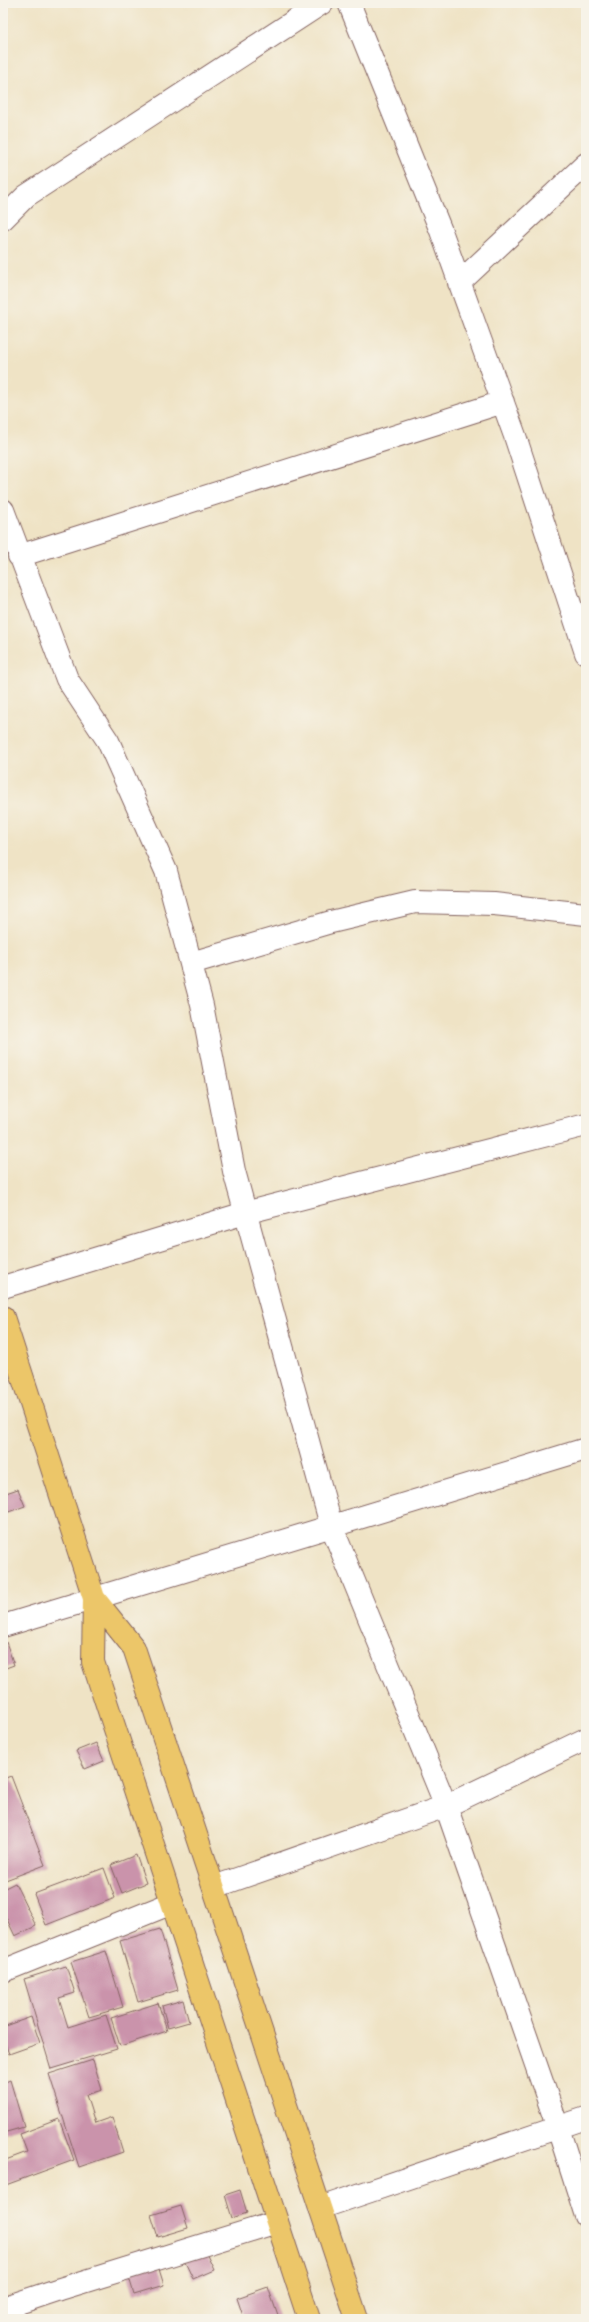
<svg xmlns="http://www.w3.org/2000/svg" width="589" height="2322" font-family="Caveat,sans-serif">
<rect width="100%" height="100%" fill="#f7f3e8"/>
<filter id="ink" filterUnits="userSpaceOnUse"><feTurbulence type="fractalNoise" baseFrequency=".025" numOctaves="2"/><feDisplacementMap in="SourceGraphic" scale="8" xChannelSelector="R" yChannelSelector="G"/><feConvolveMatrix kernelMatrix="1 2 1 2 8 2 1 2 1" color-interpolation-filters="sRGB"/></filter>
<filter id="wash" filterUnits="userSpaceOnUse"><feTurbulence type="fractalNoise" baseFrequency=".012" numOctaves="4" result="noise"/><feDisplacementMap in="SourceGraphic" scale="16" xChannelSelector="R" yChannelSelector="G"/><feGaussianBlur stdDeviation="0.9" result="paint"/><feColorMatrix in="noise" values="0 0 0 0 0 0 0 0 0 0 0 0 0 0 0 0 0 1.4 0 .05"/><feComposite in="paint" operator="in"/></filter>
<g filter="url(#wash)">
<rect width="100%" height="100%" fill="#efe3c5"/>
<g id="blocks">
<!-- building -->
<path fill="#ca93ab" d="M18 1489 25 1506 3 1514V1494Z
M6 1642 14 1665 3 1669V1643Z
M96 1743 104 1761 85 1769 76 1751Z
M11 1776 45 1865 3 1881V1779Z
M136 1855 146 1883 122 1893 111 1865Z
M104 1868 115 1898 46 1925 34 1894Z
M15 1883 36 1926 15 1936 3 1911V1889Z
M160 1929 178 1990 138 2002 120 1941Z
M106 1951 123 2007 89 2017 71 1962Z
M66 1966 75 1993 59 1998 68 2027 106 2015 117 2049 51 2069 24 1979Z
M183 2000 189 2022 168 2028 162 2006Z
M158 2003 167 2031 120 2046 111 2018Z
M31 2017 40 2043 9 2054 3 2038V2027Z
M93 2060 102 2090 86 2095 95 2123 112 2117 123 2152 79 2167 49 2074Z
M10 2080 24 2127 3 2133V2083Z
M59 2119 74 2160 3 2186V2161L27 2152 20 2134Z
M240 2190 247 2213 232 2218 225 2195Z
M181 2206 188 2228 158 2237 151 2215Z
M205 2251 214 2270 193 2279 184 2260Z
M157 2263 164 2285 134 2294 127 2271Z
M268 2287 279 2319H244L237 2298Z"/>
</g>
</g>
<g filter="url(#ink)">
<use href="#blocks" fill-opacity="0" stroke="#846461" stroke-width="1"/>
<g fill="none" stroke-linecap="round" stroke-linejoin="round">
<defs>
<path id="minor" d="M349 3 441 231 515 436 586 653
M3 219 26 196 322 3
M459 283 586 164
M3 510 67 679 108 741 166 871 202 1005 234 1171 331 1525 446 1806 558 2128 586 2216
M19 556 503 402
M191 963 331 922 415 902 494 904 586 914
M3 1287 245 1213 586 1125
M3 1626 586 1449
M214 1887 446 1806 586 1739
M3 1971 172 1903
M320 2208 586 2118
M3 2308 60 2289 277 2222"/>
<path id="major" d="M3 1317 94 1598 93 1662 309 2319
M94 1598 134 1648 357 2319"/>
</defs>
<!-- minor casing -->
<use href="#minor" stroke="#846461" stroke-width="24"/>
<!-- major casing -->
<use href="#major" stroke="#846461" stroke-width="24"/>
<!-- minor -->
<use href="#minor" stroke="#fff" stroke-width="22"/>
<!-- major -->
<use href="#major" stroke="#ecc669" stroke-width="22"/>
</g>
</g>
<!-- margin -->
<rect width="589" height="2322" fill="none" stroke="#f7f3e8" stroke-width="16"/>
</svg>
